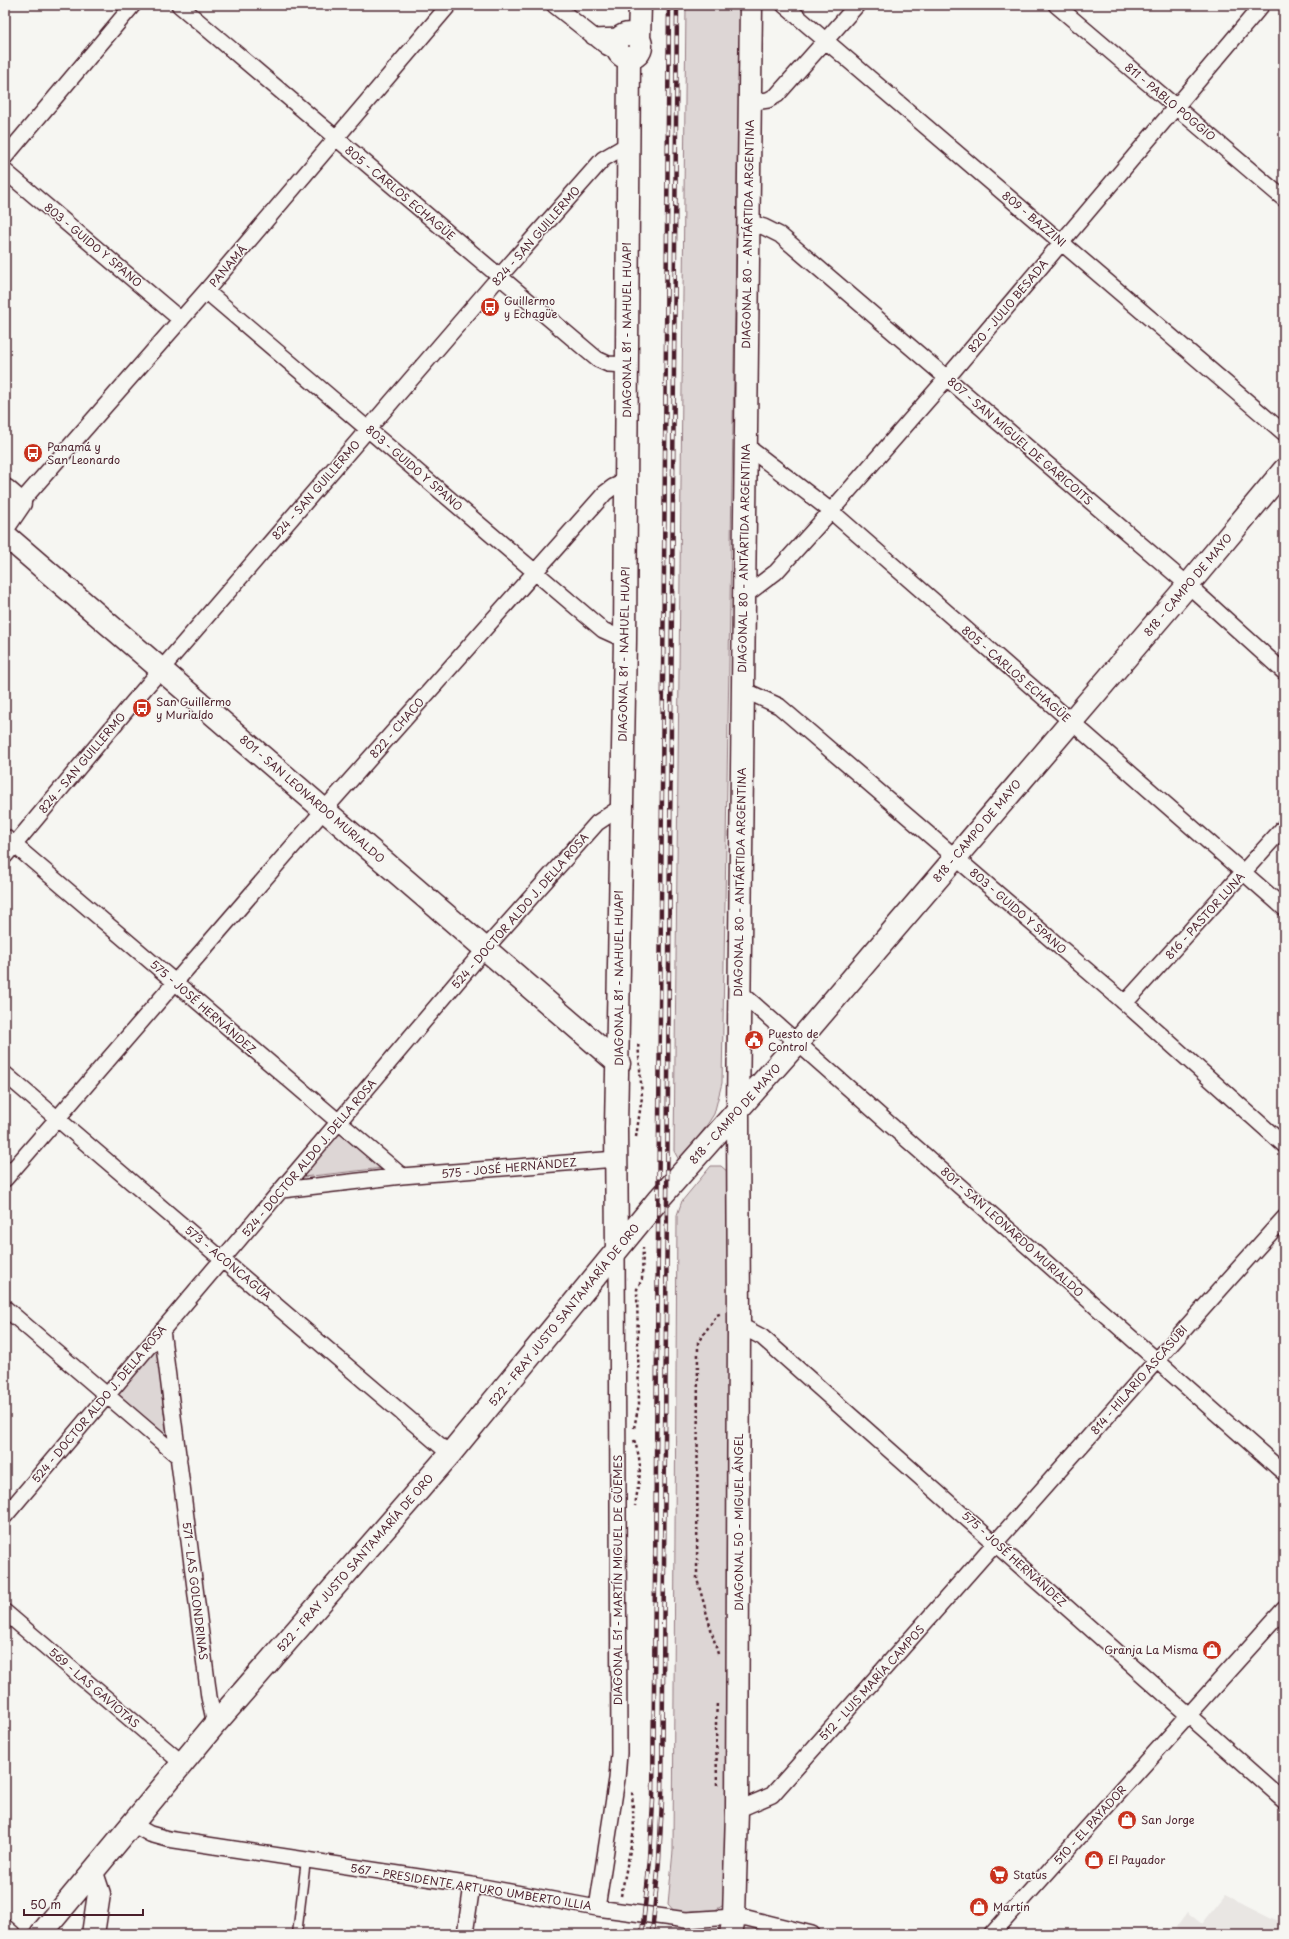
<svg xmlns="http://www.w3.org/2000/svg" width="1289" height="1939" font-family="'Playpen Sans',sans-serif">
<rect width="100%" height="100%" fill="#f6f6f2"/>
<filter id="ink" filterUnits="userSpaceOnUse"><feTurbulence type="fractalNoise" baseFrequency=".025" numOctaves="2"/><feDisplacementMap in="SourceGraphic" scale="8" xChannelSelector="R" yChannelSelector="G"/><feConvolveMatrix kernelMatrix="1 2 1 2 8 2 1 2 1" color-interpolation-filters="sRGB"/></filter>
<g filter="url(#ink)">
<!-- built -->
<path fill="#e9e6e3" d="M1226 1894 1284 1923V1934H1181L1176 1927 1187 1912 1202 1924Z"/>
<!-- green -->
<path fill="#ddd6d5" stroke="#947a80" d="M686 5H740L722 1083 714 1114 705 1128 680 1162 674 1151Z
M339 1132 383 1168 303 1177Z
M711 1166H721L729 1173 727 1831 724 1905 715 1910 675 1912 668 1904 673 1851 677 1215 682 1201Z
M156 1341 167 1440 116 1392Z"/>
<g fill="none" stroke-linecap="round" stroke-linejoin="round">
<defs>
<path id="lane" d="M297 1934 306 1860"/>
<path id="street" d="M179 5 597 359 608 364 627 365
M554 5 607 47 620 54
M784 5 1284 433
M1056 5 1284 199
M593 37 621 36
M749 103 768 100 777 95 857 5
M5 157 133 5
M5 171 181 320
M748 222 764 227 780 235 1188 585 1284 672
M206 291 603 630 625 640
M745 445 831 511 1284 908
M20 503 206 291 449 5
M743 597 776 572 831 511 947 378 1262 5
M742 689 779 706 1125 1003 1284 1145
M5 837 402 1176
M5 856 134 701 499 277 603 159 627 145
M739 991 1284 1473
M1125 1003 1284 827
M5 1074 450 1454
M5 1179 324 810 605 493 613 487 626 481
M282 1190 402 1176 616 1159
M5 1308 179 1457
M739 1325 762 1337 1284 1800
M162 1330 209 1697 215 1724
M5 1516 485 949 597 823 621 807
M5 1612 183 1764
M737 1810 772 1795C943 1603 1112 1409 1284 1218
M132 1824 150 1834 168 1839 472 1885 597 1908 672 1918 686 1920 734 1917 747 1918 812 1934
M597 1908 617 1779 619 1753 617 1250
M5 1927 13 1934
M465 1934 472 1885
M992 1934 1284 1609"/>
<path id="secondary" d="M617 46a12 12 0 1 1 24 0a12 12 0 1 1-24 0Z
M639 39 640 5
M5 490 20 503 5 525
M5 535 619 1064
M617 1250 616 1128 625 640 629 58
M92 1873 99 1894 93 1934
M41 1934 215 1724 450 1454 658 1200 798 1042 1188 585 1284 470
M731 1934 734 1917 737 1810 739 1325 738 1111 751 5"/>
</defs>
<!-- lane casing -->
<use href="#lane" stroke="#4a1f2b" stroke-width="11"/>
<!-- street casing -->
<use href="#street" stroke="#4a1f2b" stroke-width="18"/>
<!-- secondary casing -->
<use href="#secondary" stroke="#4a1f2b" stroke-width="25"/>
<!-- path -->
<path stroke="#4a1f2b" stroke-width="2.5" stroke-dasharray="3 3" stroke-linecap="butt" d="M636 1137 642 1097 638 1042
M634 1428 639 1404 637 1289 642 1279 643 1248
M634 1440C644 1466 639 1479 635 1506
M718 1654 697 1579 698 1342 717 1315 722 1313
M717 1785 716 1723 717 1702
M621 1896 634 1830 632 1790"/>
<!-- lane -->
<use href="#lane" stroke="#f6f6f2" stroke-width="8"/>
<!-- street -->
<use href="#street" stroke="#f6f6f2" stroke-width="15"/>
<!-- secondary -->
<use href="#secondary" stroke="#f6f6f2" stroke-width="22"/>
<defs>
<path id="rail" d="M642 1934 650 1859 653 1801 669 5
M652 1934 659 1860 662 1801 677 5"/>
</defs>
<!-- rail casing -->
<use href="#rail" stroke="#4a1f2b" stroke-width="4.5"/>
<!-- rail -->
<use href="#rail" stroke="#f6f6f2" stroke-width="3" stroke-dasharray="9" stroke-linecap="butt"/>
</g>
</g>
<!-- icons -->
<defs>
<symbol id="bus-disc" viewBox="-11 -11 22 22"><circle r="9.5" fill="#c8321e" stroke="#f6f6f2"/><path d="M-5-6H5V4H4V6H2V4H-2V6H-4V4H-5ZM-3.5-4V0h7V-4ZM-3.5 1.2v1.5H-2V1.2ZM2 1.2v1.5H3.5V1.2Z" fill="#fff"/></symbol>
<symbol id="civic-disc" viewBox="-11 -11 22 22"><circle r="9.5" fill="#c8321e" stroke="#f6f6f2"/><path d="M-.6-6.5H3V-4.5H.6V-3L4-1V1h2V6H-6V1h2V-1L-.6-3ZM-1.2 2.5V6h2.4V2.5Z" fill="#fff"/></symbol>
<symbol id="shop-disc" viewBox="-11 -11 22 22"><circle r="9.5" fill="#c8321e" stroke="#f6f6f2"/><path d="M-5-2.5h2.3a2.7 3.5 0 0 1 5.4 0H5L5.5 6h-11ZM-1.5-2.5h3a1.5 2.3 0 0 0-3 0Z" fill="#fff"/></symbol>
<symbol id="supermarket-disc" viewBox="-11 -11 22 22"><circle r="9.5" fill="#c8321e" stroke="#f6f6f2"/><path d="M-6-5.5h2.5l.6 2H6L4.5 2H-2.5L-4.4-4H-6ZM-1.5 3.2a1.3 1.3 0 1 0 .1 0ZM3 3.2a1.3 1.3 0 1 0 .1 0Z" fill="#fff"/></symbol>
</defs>
<g fill-rule="evenodd">
<use href="#bus-disc" x="479" y="296" width="22" height="22"/>
<use href="#bus-disc" x="22" y="442" width="22" height="22"/>
<use href="#bus-disc" x="131" y="697" width="22" height="22"/>
<use href="#civic-disc" x="743" y="1029" width="22" height="22"/>
<use href="#shop-disc" x="1201" y="1639" width="22" height="22"/>
<use href="#shop-disc" x="1116" y="1809" width="22" height="22"/>
<use href="#shop-disc" x="1083" y="1849" width="22" height="22"/>
<use href="#supermarket-disc" x="988" y="1864" width="22" height="22"/>
<use href="#shop-disc" x="968" y="1896" width="22" height="22"/>
</g>
<g text-anchor="middle" stroke-width="3" stroke-linejoin="round" paint-order="stroke">
<!-- street labels -->
<g font-size="11" fill="#4a1f2b" stroke="#f6f6f2">
<text transform="translate(1170 102) rotate(40)" y="4">811 - PABLO POGGIO</text>
<text transform="translate(400 193) rotate(40)" y="4">805 - CARLOS ECHAGÜE</text>
<text transform="translate(1034 219) rotate(40)" y="4">809 - BAZZINI</text>
<text transform="translate(748 234) rotate(-89)" y="4">DIAGONAL 80 - ANTÁRTIDA ARGENTINA</text>
<text transform="translate(536 236) rotate(-49)" y="4">824 - SAN GUILLERMO</text>
<text transform="translate(93 245) rotate(40)" y="4">803 - GUIDO Y SPANO</text>
<text transform="translate(228 266) rotate(-50)" y="4">PANAMÁ</text>
<text transform="translate(1008 306) rotate(-50)" y="4">820 - JULIO BESADA</text>
<text transform="translate(627 330) rotate(-90)" y="4">DIAGONAL 81 - NAHUEL HUAPI</text>
<text transform="translate(1020 441) rotate(41)" y="4">807 - SAN MIGUEL DE GARICOITS</text>
<text transform="translate(414 468) rotate(41)" y="4">803 - GUIDO Y SPANO</text>
<text transform="translate(316 490) rotate(-49)" y="4">824 - SAN GUILLERMO</text>
<text transform="translate(744 558) rotate(-89)" y="4">DIAGONAL 80 - ANTÁRTIDA ARGENTINA</text>
<text transform="translate(1188 585) rotate(-50)" y="4">818 - CAMPO DE MAYO</text>
<text transform="translate(624 654) rotate(-89)" y="4">DIAGONAL 81 - NAHUEL HUAPI</text>
<text transform="translate(1016 674) rotate(41)" y="4">805 - CARLOS ECHAGÜE</text>
<text transform="translate(397 728) rotate(-49)" y="4">822 - CHACO</text>
<text transform="translate(82 763) rotate(-50)" y="4">824 - SAN GUILLERMO</text>
<text transform="translate(312 799) rotate(41)" y="4">801 - SAN LEONARDO MURIALDO</text>
<text transform="translate(977 831) rotate(-50)" y="4">818 - CAMPO DE MAYO</text>
<text transform="translate(740 882) rotate(-89)" y="4">DIAGONAL 80 - ANTÁRTIDA ARGENTINA</text>
<text transform="translate(520 911) rotate(-49)" y="4">524 - DOCTOR ALDO J. DELLA ROSA</text>
<text transform="translate(1018 911) rotate(41)" y="4">803 - GUIDO Y SPANO</text>
<text transform="translate(1205 916) rotate(-48)" y="4">816 - PASTOR LUNA</text>
<text transform="translate(619 978) rotate(-90)" y="4">DIAGONAL 81 - NAHUEL HUAPI</text>
<text transform="translate(203 1007) rotate(41)" y="4">575 - JOSÉ HERNÁNDEZ</text>
<text transform="translate(735 1114) rotate(-48)" y="4">818 - CAMPO DE MAYO</text>
<text transform="translate(309 1158) rotate(-50)" y="4">524 - DOCTOR ALDO J. DELLA ROSA</text>
<text transform="translate(509 1168) rotate(-5)" y="4">575 - JOSÉ HERNÁNDEZ</text>
<text transform="translate(1012 1232) rotate(42)" y="4">801 - SAN LEONARDO MURIALDO</text>
<text transform="translate(228 1263) rotate(40)" y="4">573 - ACONCAGUA</text>
<text transform="translate(564 1315) rotate(-51)" y="4">522 - FRAY JUSTO SANTAMARÍA DE ORO</text>
<text transform="translate(1139 1380) rotate(-49)" y="4">814 - HILARIO ASCASUBI</text>
<text transform="translate(99 1404) rotate(-50)" y="4">524 - DOCTOR ALDO J. DELLA ROSA</text>
<text transform="translate(739 1522) rotate(-90)" y="4">DIAGONAL 50 - MIGUEL ÁNGEL</text>
<text transform="translate(1014 1559) rotate(42)" y="4">575 - JOSÉ HERNÁNDEZ</text>
<text transform="translate(355 1563) rotate(-49)" y="4">522 - FRAY JUSTO SANTAMARÍA DE ORO</text>
<text transform="translate(618 1580) rotate(-90)" y="4">DIAGONAL 51 - MARTÍN MIGUEL DE GÜEMES</text>
<text transform="translate(195 1591) rotate(83)" y="4">571 - LAS GOLONDRINAS</text>
<text transform="translate(872 1683) rotate(-48)" y="4">512 - LUIS MARÍA CAMPOS</text>
<text transform="translate(94 1688) rotate(41)" y="4">569 - LAS GAVIOTAS</text>
<text transform="translate(1090 1825) rotate(-48)" y="4">510 - EL PAYADOR</text>
<text transform="translate(471 1887) rotate(9)" y="4">567 - PRESIDENTE ARTURO UMBERTO ILLIA</text>
</g>
<!-- poi labels -->
<g font-size="11" fill="#4a1f2b" stroke="#f6f6f2" text-anchor="start">
<text x="504" y="305">Guillermo<tspan x="504" dy="13">y Echagüe</tspan></text>
<text x="47" y="451">Panamá y<tspan x="47" dy="13">San Leonardo</tspan></text>
<text x="156" y="706">San Guillermo<tspan x="156" dy="13">y Murialdo</tspan></text>
<text x="768" y="1038">Puesto de<tspan x="768" dy="13">Control</tspan></text>
<text x="1198" y="1654" text-anchor="end">Granja La Misma</text>
<text x="1141" y="1824">San Jorge</text>
<text x="1108" y="1864">El Payador</text>
<text x="1013" y="1879">Status</text>
<text x="993" y="1911">Martín</text>
</g>
</g>
<!-- margin -->
<rect width="1289" height="1939" fill="none" stroke="#f6f6f2" stroke-width="20"/>
<rect x="10" y="10" width="1269" height="1919" fill="none" stroke="#4a1f2b" stroke-width="1.5" filter="url(#ink)"/>
<!-- scale -->
<path d="M24 1909v6h119v-6" fill="none" stroke="#4a1f2b" stroke-width="2"/>
<text x="30" y="1909" font-size="12" fill="#4a1f2b" stroke="#f6f6f2" stroke-width="3" paint-order="stroke">50 m</text>
</svg>
